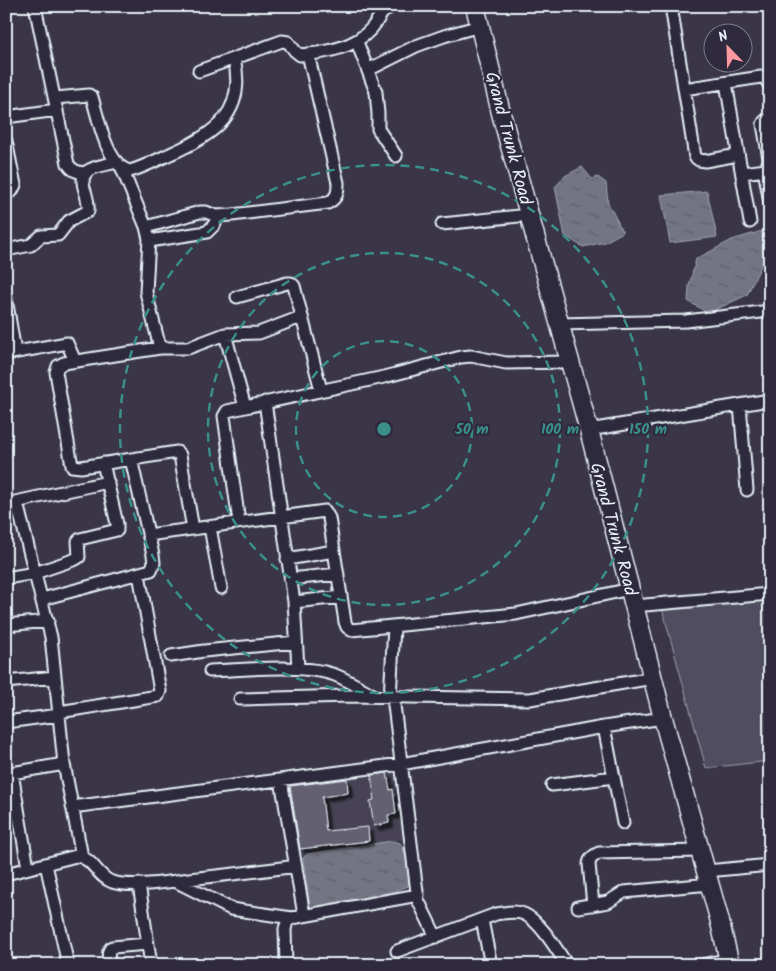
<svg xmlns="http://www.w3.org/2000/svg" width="776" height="971" font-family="Kalam,sans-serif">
<defs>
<pattern id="water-ripples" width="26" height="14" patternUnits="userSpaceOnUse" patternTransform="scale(1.25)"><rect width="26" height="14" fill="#737482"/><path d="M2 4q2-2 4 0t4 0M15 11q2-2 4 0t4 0" fill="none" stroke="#5f6069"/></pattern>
<filter id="shadow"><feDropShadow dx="4.5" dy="4.5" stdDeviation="1" flood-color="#0009"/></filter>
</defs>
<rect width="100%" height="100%" fill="#3a3648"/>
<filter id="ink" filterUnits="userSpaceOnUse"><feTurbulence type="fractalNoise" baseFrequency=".02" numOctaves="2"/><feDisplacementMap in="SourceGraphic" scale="10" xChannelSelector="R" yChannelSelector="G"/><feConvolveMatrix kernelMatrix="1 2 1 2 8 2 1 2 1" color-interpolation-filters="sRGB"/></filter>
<g filter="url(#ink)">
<!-- built -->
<path fill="#464354" d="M399 766 409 839 298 856 283 781Z"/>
<!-- park -->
<path fill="#504e5f" stroke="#9ca0ac" d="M770 597V761L706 768 662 608Z"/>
<!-- water -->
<path fill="url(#water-ripples)" stroke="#a2a6b1" d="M582 167 592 179 598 177 606 183 608 203 623 232 605 242 583 247 565 236 555 187 565 176Z
M707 191 717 237 670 243 661 195Z
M762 231 764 259 747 295 708 313 688 301 689 286 696 259 732 240Z
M392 841 400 843C408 857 412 871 408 886L393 892 310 908 303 858 307 854Z"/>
<!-- building -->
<path fill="#636171" stroke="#e8f1f8" filter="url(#shadow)" d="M387 773 390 790 393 789 396 814 388 815 389 823 374 826 370 801 374 800 373 794H374L371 775Z
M347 779 348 793 322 797 326 831 368 827 369 841 300 849 290 786Z"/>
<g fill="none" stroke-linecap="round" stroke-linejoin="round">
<defs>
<path id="street" d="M35 6 68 164C72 170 76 172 84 173
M671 6 695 157 699 160 705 161 738 155
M357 42 376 92 378 114V129L396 156
M368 70 416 46 444 36 480 26
M199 71 282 41 288 42 295 51 300 55C325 53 354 48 371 29 380 19 378 14 391 6
M726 83 750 222
M684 89 761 77 765 78 770 86
M55 98 89 95 92 97C98 117 107 167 130 171 144 167 157 160 170 154 214 135 247 113 234 59
M6 117 57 110
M770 120 765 121 763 124 769 159 765 175 770 203
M6 141 15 185 12 191 6 192
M122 169 146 227 149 239 146 292 160 348
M742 173 766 170
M442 224 529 215
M146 227 200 212H206L216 216 232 215 328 203C337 198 338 193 338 183L308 54
M149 241 207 232 215 224 216 216
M6 250 31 245 41 236 58 235 69 221 88 211C89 203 87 198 85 191 76 166 99 167 117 162
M237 297 287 283H291L294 286 321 390
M6 298 15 352
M559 324 686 321 770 311
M225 334 245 407
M6 354 67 343 75 361
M265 402 294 602 298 668
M740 405 747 490
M589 430 770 400
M17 503 51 637 64 764 82 857
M6 504 108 482
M239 522 224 416 227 411 384 377 461 357 471 356 506 363 569 362
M210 527 221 588
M193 529 180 455 177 452 81 467 72 466 56 372 58 366 64 363 160 348H188L225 334 259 333 301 317
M148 535 325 511 329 518 345 622 347 627 351 630 516 614 630 589
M287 559 334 551
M6 578 35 573 76 559 79 557 78 541 80 539 117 530V524L103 463
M290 579 338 574
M42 599 151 570 154 563 153 555 131 459
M294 602 341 597
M634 606 770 594
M6 625 48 621
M171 656 204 651 296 642
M210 671C245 670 303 663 335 675 348 680 361 688 373 695
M6 682 55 677
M390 697 394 627
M393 697 418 900 436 937
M240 699 349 696 530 699 653 678
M59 712 158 696 160 691 139 574
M6 722 59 715
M604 727 623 823
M12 773 28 868
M6 774 64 764
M281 780 304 915
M552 785 614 777
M72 807 401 764 604 727 663 718
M46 864 68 965
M707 871 770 865
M6 874 76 856C93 857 97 877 112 882 132 888 169 882 189 879 225 875 260 871 296 866
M175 881 231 909 292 918
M139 884 151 965
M593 905 589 864C590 858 593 856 599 853L701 851
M578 907 608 902 624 892 710 884
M482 920 491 965
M397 951 496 914C505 913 515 910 524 914 540 921 557 950 567 965
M110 965C109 958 106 952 112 947L148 944
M286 965 285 929 287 922 292 918 418 895
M702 965 729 959"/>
<path id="primary" d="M475 6 502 117 589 430 663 718 719 918 730 965"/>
</defs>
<!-- street casing -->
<use href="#street" stroke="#e8f1f8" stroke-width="15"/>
<!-- primary casing -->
<use href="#primary" stroke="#e8f1f8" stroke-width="21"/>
<!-- street -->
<use href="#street" stroke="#2f2a3d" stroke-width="11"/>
<!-- primary -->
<use href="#primary" stroke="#2f2a3d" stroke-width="18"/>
</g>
</g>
<!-- distance rings -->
<g fill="none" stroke="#3a8f8a" stroke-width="2.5" stroke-dasharray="9 6">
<circle cx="384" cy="429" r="88"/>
<circle cx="384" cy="429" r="176"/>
<circle cx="384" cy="429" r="264"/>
</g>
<g text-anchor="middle" stroke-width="4.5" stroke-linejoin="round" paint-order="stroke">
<!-- street labels -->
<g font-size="18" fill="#e8f1f8" stroke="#2f2a3d">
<text transform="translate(509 138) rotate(75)" y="6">Grand Trunk Road</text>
<text transform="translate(614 529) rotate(75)" y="6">Grand Trunk Road</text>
</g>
</g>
<circle cx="384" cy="429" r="8" fill="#3a8f8a" stroke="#2f2a3d" stroke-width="2.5"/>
<g font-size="15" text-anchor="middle" font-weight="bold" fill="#3a8f8a" stroke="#2f2a3d" stroke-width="4.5" stroke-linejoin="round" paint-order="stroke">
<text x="472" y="434">50 m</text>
<text x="560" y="434">100 m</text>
<text x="648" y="434">150 m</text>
</g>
<!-- margin -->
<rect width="776" height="971" fill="none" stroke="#2f2a3d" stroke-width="25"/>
<rect x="12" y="12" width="751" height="946" fill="none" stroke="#e8f1f8" stroke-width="2" filter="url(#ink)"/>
<!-- north arrow -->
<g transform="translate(728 48) rotate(337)"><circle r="24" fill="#2f2a3d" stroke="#797a88"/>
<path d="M0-4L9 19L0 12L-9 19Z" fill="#ff9aa2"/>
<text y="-8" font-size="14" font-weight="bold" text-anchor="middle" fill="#e8f1f8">N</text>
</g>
</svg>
